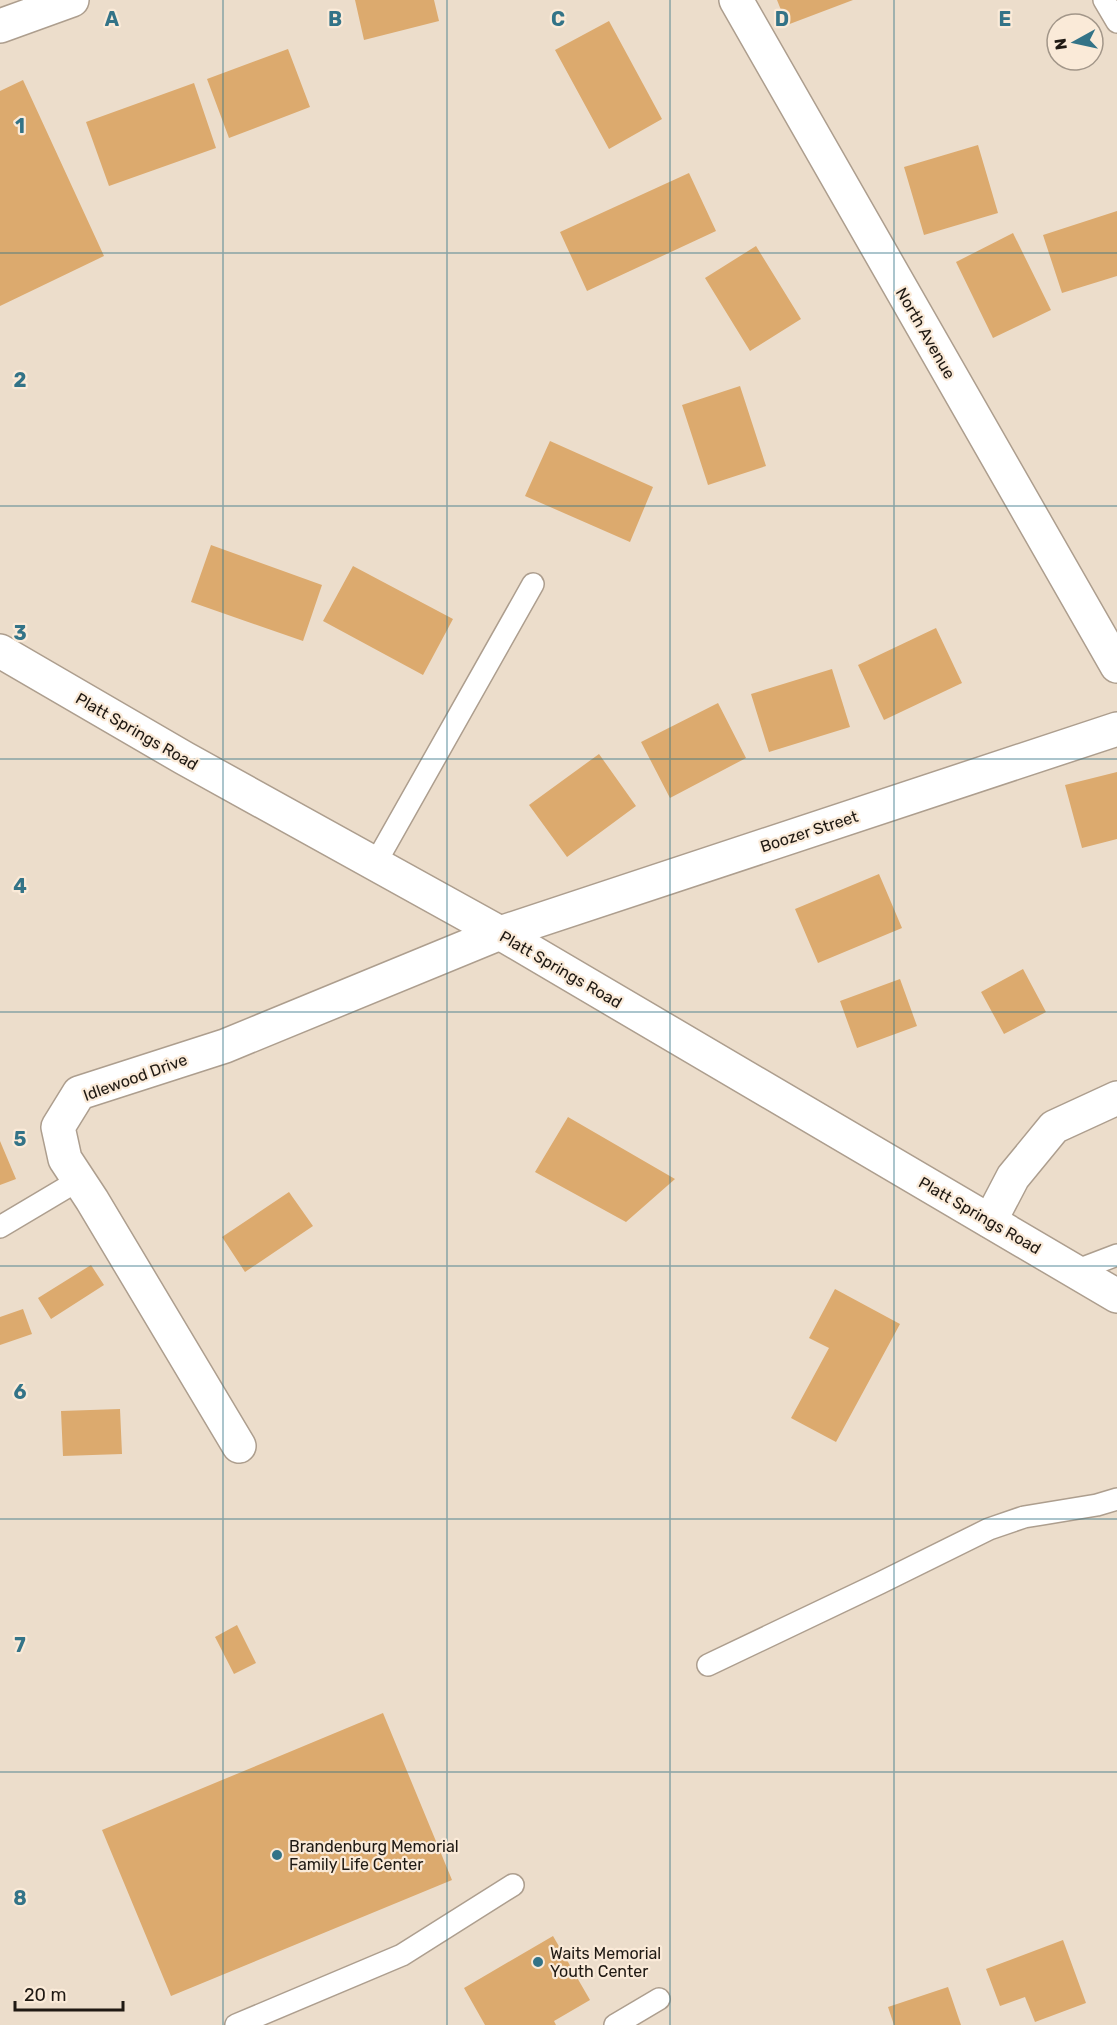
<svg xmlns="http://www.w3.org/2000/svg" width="1117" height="2025" font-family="Rubik,sans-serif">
<rect width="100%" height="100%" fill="#ecddcb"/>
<!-- building -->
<path fill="#dcaa6e" d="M355 0H434L439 21 364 40Z
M777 0H853L787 25Z
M609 21 662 119 609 149 555 50Z
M288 49 310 107 229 138 207 79Z
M23 80 104 256 0 306V91Z
M194 83 216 148 109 186 86 122Z
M978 145 998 213 924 235 904 167Z
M689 173 716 231 587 291 560 232Z
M1117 211V276L1062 293 1043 235Z
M1013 233 1051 310 993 338 956 262Z
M756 246 801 319 750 351 705 278Z
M740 386 766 466 708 485 682 405Z
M550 441 653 487 630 542 525 496Z
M211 545 322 585 303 641 191 602Z
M353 566 453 619 423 675 323 621Z
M936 628 962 683 884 720 858 665Z
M832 669 850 727 769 752 751 694Z
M718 703 746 758 670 798 641 742Z
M599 754 636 806 567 857 529 805Z
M1117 772V839L1082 848 1065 785Z
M879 874 902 928 818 963 795 909Z
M1023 969 1046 1012 1004 1034 981 992Z
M900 979 917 1026 857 1048 840 1001Z
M568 1117 675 1179 626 1222 535 1172Z
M0 1141 16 1179 0 1185Z
M289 1192 313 1226 245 1272 222 1237Z
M91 1265 104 1285 51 1319 38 1298Z
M835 1289 900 1324 836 1442 791 1418 829 1348 809 1338Z
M23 1309 32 1334 0 1345V1317Z
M120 1409 122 1454 63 1456 61 1411Z
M237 1625 256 1663 234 1674 215 1637Z
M383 1713 452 1880 171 1996 102 1830Z
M553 1936 590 2000 554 2021 556 2025H485L464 1988Z
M1063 1940 1086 2003 1035 2022 1025 1997 1000 2006 986 1969Z
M948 1987 961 2025H894L888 2007Z"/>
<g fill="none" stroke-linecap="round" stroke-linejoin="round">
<defs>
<path id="lane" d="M1104 0 1117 22
M375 864 533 584
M0 1227 79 1180
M1075 1271 1117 1255
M708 1665 880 1583 989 1529 1024 1517 1097 1505 1117 1499
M236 2025 402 1955 513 1885
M615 2025 659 1999"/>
<path id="street" d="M736 0 1117 666
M0 26 72 0
M990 1221 1013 1177 1054 1127 1117 1098
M239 1446 92 1200 65 1159 58 1127 79 1093 225 1046 500 933 1117 729"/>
<path id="secondary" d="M0 651 184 758 500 933 1117 1296"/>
</defs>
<!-- lane casing -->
<use href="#lane" stroke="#ad9e8e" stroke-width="24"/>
<!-- street casing -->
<use href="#street" stroke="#ad9e8e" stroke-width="36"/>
<!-- secondary casing -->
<use href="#secondary" stroke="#ad9e8e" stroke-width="36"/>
<!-- lane -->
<use href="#lane" stroke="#fff" stroke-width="21"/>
<!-- street -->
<use href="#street" stroke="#fff" stroke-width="33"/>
<!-- secondary -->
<use href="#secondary" stroke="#fff" stroke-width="33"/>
</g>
<!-- grid -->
<path fill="none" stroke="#337387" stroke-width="1.5" stroke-opacity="0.55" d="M223 0V2025M447 0V2025M670 0V2025M894 0V2025M0 253H1117M0 506H1117M0 759H1117M0 1012H1117M0 1266H1117M0 1519H1117M0 1772H1117"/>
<!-- markers -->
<g fill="#337387" stroke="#faead8" stroke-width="2">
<circle cx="277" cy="1855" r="6"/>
<circle cx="538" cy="1962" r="6"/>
</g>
<g text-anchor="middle" stroke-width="4.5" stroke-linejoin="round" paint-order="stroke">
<!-- street labels -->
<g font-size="16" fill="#1f1913" stroke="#faead8">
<text transform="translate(926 333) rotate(60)" y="6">North Avenue</text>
<text transform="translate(137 731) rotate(30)" y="6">Platt Springs Road</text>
<text transform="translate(809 831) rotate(-18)" y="6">Boozer Street</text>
<text transform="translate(561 969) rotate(30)" y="6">Platt Springs Road</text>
<text transform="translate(135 1077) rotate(-20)" y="6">Idlewood Drive</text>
<text transform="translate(980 1215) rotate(30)" y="6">Platt Springs Road</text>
</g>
<!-- poi labels -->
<g font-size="16" fill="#1f1913" stroke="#faead8" text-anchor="start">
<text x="289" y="1852">Brandenburg Memorial<tspan x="289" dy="18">Family Life Center</tspan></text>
<text x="550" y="1959">Waits Memorial<tspan x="550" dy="18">Youth Center</tspan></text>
</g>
</g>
<g font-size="20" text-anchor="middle" font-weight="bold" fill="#337387" stroke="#faead8" stroke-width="4.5" stroke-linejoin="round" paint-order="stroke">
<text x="112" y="26">A</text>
<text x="335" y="26">B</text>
<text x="558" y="26">C</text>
<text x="782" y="26">D</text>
<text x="1005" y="26">E</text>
<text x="20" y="133">1</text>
<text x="20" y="387">2</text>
<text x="20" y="640">3</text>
<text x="20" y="893">4</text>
<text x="20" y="1146">5</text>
<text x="20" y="1399">6</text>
<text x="20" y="1652">7</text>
<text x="20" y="1905">8</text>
</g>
<!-- north arrow -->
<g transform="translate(1075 42) rotate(262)"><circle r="28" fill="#faead8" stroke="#a29689" stroke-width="1.5"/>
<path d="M0-4.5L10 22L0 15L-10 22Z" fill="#337387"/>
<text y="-9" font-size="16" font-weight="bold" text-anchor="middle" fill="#1f1913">N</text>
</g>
<!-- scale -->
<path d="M15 2001v9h108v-9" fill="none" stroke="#1f1913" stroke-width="3"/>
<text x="24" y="2001" font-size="18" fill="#1f1913" stroke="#faead8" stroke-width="4.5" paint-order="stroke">20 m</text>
</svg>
